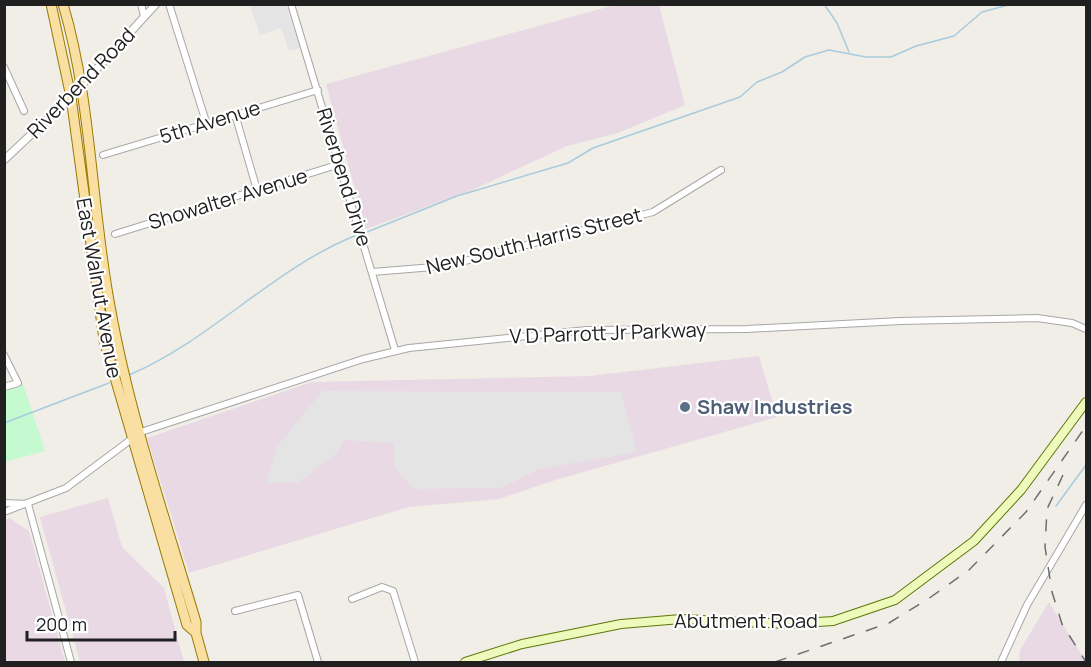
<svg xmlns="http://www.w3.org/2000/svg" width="1091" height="667" font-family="Manrope,sans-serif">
<rect width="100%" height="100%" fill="#f0eee7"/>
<!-- industrial -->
<path fill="#e9d9e4" d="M615 5H659L685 105 618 133 567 146 470 191 366 229 326 84Z
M759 356 777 417 552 481 499 499 409 507 189 573 147 438 312 382 590 376Z
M108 498 122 547 164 588 184 662H80L40 517Z
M9 518 29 531 65 662H5L4 520Z
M1049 602 1086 662H1019L1020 650Z"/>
<!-- park -->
<path fill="#c5f9d0" d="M23 384 45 451 5 462V390Z"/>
<!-- parking -->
<path fill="#e4e4e4" d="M250 5H286L300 48 289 51 281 28 260 35Z
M322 391 621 392 637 452 540 469 501 488 413 489 394 466V443L344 440 336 454 299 482 266 483 277 447Z"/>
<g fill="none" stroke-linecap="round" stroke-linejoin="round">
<!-- stream -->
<path stroke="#a8cbdd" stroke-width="1.5" d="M824 4 837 23 849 52
M362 234 457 196 568 163 593 148 740 97 757 82 782 72 805 57 829 50 866 57H891L916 46 954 36 982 12 1012 4
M129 375C212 340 273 268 357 235
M4 423 109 383
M1056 506 1086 465"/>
<defs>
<path id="minor" d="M141 4 144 16
M169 4 206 122
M291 4 395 350
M4 67 24 111
M235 114 257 190
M103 155 318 90
M115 234 340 164
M372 272 446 266 653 212 721 170
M4 355 18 383 4 387
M4 503 28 504 71 662
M4 512 66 488 141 432 363 359 409 348 587 330 747 329 900 321 1037 318 1072 323 1086 329
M352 599 382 587 393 591 415 662
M235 611 298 595 318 662
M1001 662 1027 605 1086 505"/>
<path id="tertiary" d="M4 160 71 97 156 4"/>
<path id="secondary" d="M465 662 522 644 621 624 681 619 787 624 833 621 895 600 974 541 1021 490 1086 402"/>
<path id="primary" d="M51 4 71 97 104 340 187 625 196 633
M63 4C92 102 91 206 110 306 129 413 165 518 196 622V633L204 662"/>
</defs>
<!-- minor casing -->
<use href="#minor" stroke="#a7a7a7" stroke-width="8"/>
<!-- tertiary casing -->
<use href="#tertiary" stroke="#a7a7a7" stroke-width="9"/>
<!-- secondary casing -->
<use href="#secondary" stroke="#5d7707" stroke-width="10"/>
<!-- primary casing -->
<use href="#primary" stroke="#997a03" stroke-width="11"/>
<!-- minor -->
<use href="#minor" stroke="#fff" stroke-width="6"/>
<!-- tertiary -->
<use href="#tertiary" stroke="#fff" stroke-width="7"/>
<!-- secondary -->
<use href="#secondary" stroke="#eef9bc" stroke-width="8"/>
<!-- primary -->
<use href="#primary" stroke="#fadfa2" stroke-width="9"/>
<!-- rail -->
<path stroke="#6e6e6e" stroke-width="1.5" stroke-dasharray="12 12" stroke-linecap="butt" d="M1063 475 1047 509 1045 547 1052 592 1062 624 1086 662
M775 662 889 623 928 599 969 570 1026 512 1086 426"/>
</g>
<!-- markers -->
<circle fill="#5c6f8a" stroke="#fff" stroke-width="2" cx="685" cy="407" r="6"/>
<g text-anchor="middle" stroke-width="4.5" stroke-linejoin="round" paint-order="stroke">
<!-- street labels -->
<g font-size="20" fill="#202020" stroke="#fff">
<text transform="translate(81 83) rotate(-46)" y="7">Riverbend Road</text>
<text transform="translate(210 122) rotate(-17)" y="7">5th Avenue</text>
<text transform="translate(344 177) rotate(73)" y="7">Riverbend Drive</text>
<text transform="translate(228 199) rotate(-17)" y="7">Showalter Avenue</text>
<text transform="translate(534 241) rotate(-14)" y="7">New South Harris Street</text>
<text transform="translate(99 288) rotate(80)" y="7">East Walnut Avenue</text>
<text transform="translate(608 333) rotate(-2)" y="7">V D Parrott Jr Parkway</text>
<text x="746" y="628">Abutment Road</text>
</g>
<!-- service labels -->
<g font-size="20" font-weight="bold" fill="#4e5e75" stroke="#fff" text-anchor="start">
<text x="697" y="414">Shaw Industries</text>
</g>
</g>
<!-- border -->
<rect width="1091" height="667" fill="none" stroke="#202020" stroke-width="12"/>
<!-- scale -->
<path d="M27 631v9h148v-9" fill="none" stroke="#202020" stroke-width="3"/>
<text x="36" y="631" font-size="18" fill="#202020" stroke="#ffffff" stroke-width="4.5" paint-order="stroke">200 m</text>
</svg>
